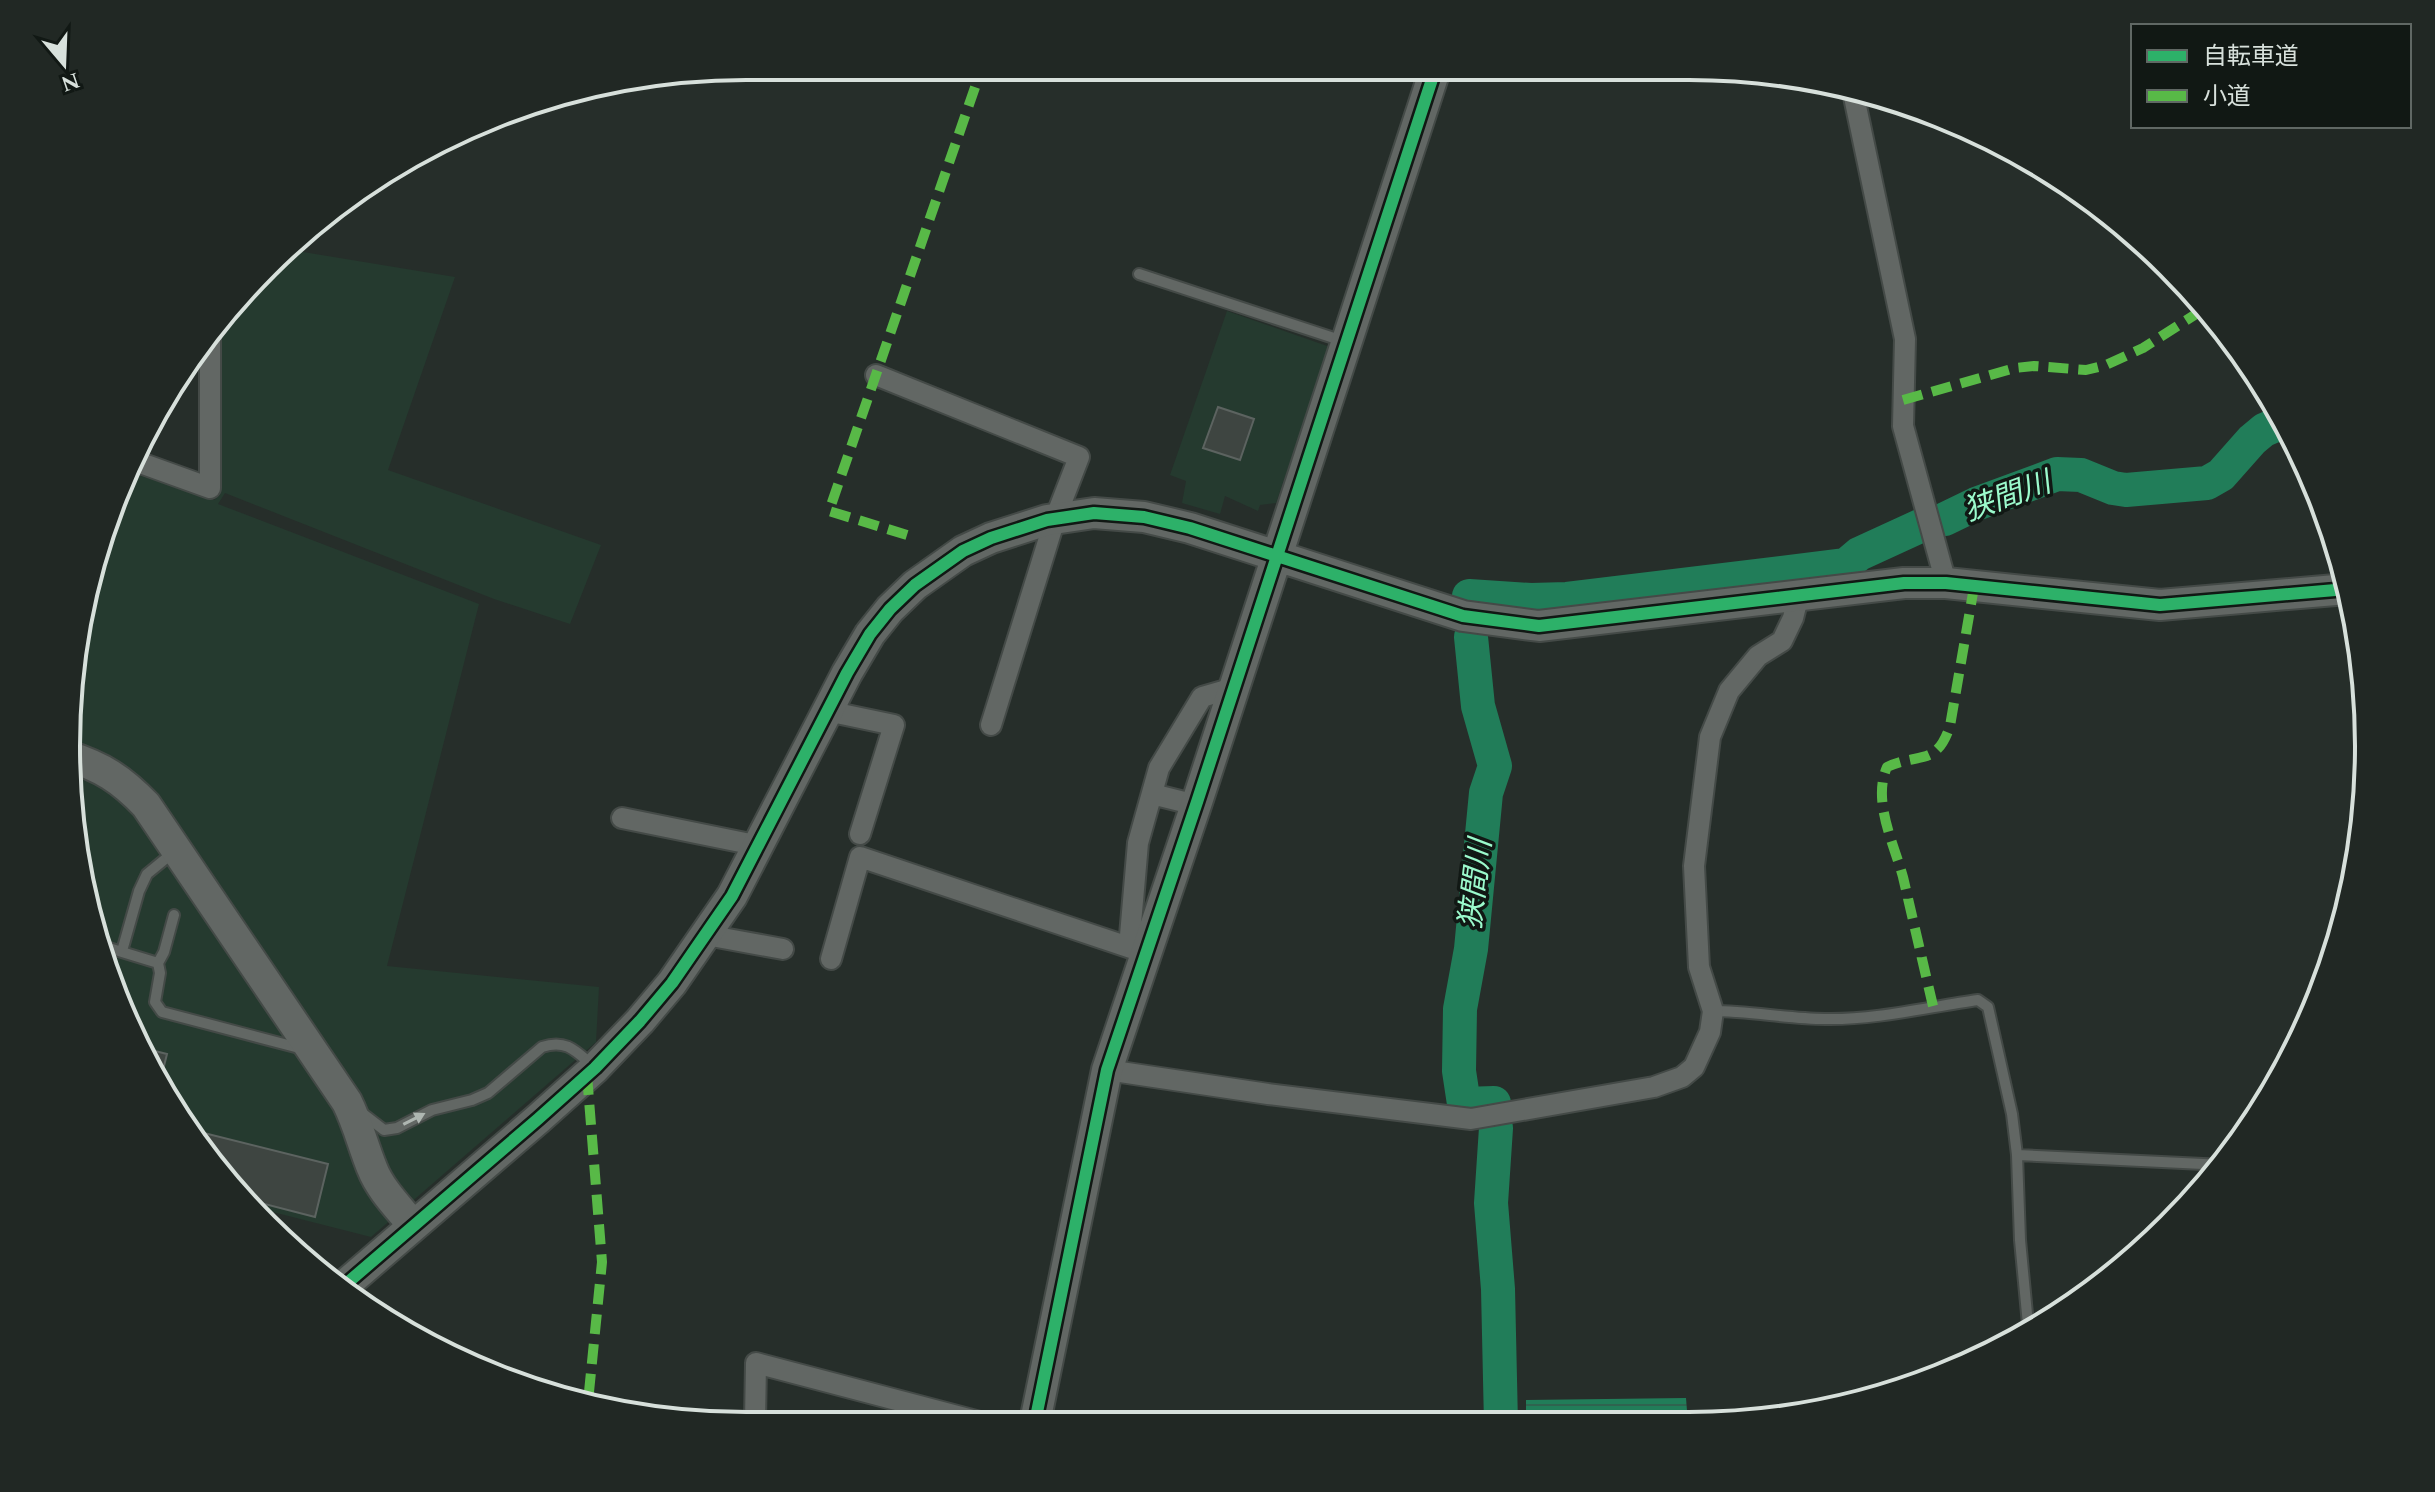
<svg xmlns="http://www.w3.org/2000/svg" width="2435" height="1492" font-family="Spectral,'Noto Sans JP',serif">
<defs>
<pattern id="water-rules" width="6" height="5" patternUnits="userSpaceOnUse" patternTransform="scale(2)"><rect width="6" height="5" fill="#217d59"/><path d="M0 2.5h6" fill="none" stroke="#2f634f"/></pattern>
</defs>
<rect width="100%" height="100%" fill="#262e2a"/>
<!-- built -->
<path fill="#253a2f" d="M291 250 455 277 388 470 601 545 570 624 494 599 225 493 218 504 479 604 387 966 599 987 596 1042 371 1237 261 1209 181 1124 102 964 66 746 102 528 129 472 214 500 220 495 221 325Z
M1227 311 1330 347 1276 503 1260 505 1258 511 1225 496 1220 514 1182 503 1186 481 1170 475Z"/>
<!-- water -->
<path fill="url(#water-rules)" d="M1686 1398 1688 1424H1526V1400Z"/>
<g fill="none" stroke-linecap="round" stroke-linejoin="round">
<!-- river -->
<path stroke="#217d59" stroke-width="34" d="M1945 519 1976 504 2057 474 2081 475 2113 488 2126 490 2207 483 2221 475 2252 440 2264 430 2285 421
M1470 604 1469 596 1531 600 1567 599 1846 565 1859 554 1920 526
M1471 637 1478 706 1495 766 1486 793 1471 949 1460 1009 1459 1071 1464 1104 1494 1103V1106
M1496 1128 1491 1203 1498 1289 1501 1424"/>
</g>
<!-- building -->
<path fill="#3e4541" stroke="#5c6360" stroke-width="2" d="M1218 407 1254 419 1240 460 1203 448Z
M143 1048 167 1054 160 1082 158 1077Z
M184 1128 328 1164 315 1217 253 1201Z"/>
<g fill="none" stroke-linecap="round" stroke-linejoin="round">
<defs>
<path id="lane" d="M1139 274 1343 341
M99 945 158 963 160 973 155 1002 162 1012 303 1049
M122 951 139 891 147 874 175 851
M158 963 164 952 174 915
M1713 1011C1751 1011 1788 1019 1825 1019 1876 1020 1928 1007 1978 1000L1988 1007 2012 1114 2017 1155 2020 1240 2029 1335
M362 1113 384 1130 397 1128 432 1110 472 1100 488 1093 542 1047C565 1039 575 1050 592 1065
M2017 1155 2224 1165"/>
<path id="street" d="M1853 92 1905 339 1903 426 1946 583
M876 375 1079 457 1055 519 991 725
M135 461 210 488V336
M827 711 894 725 860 834
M1152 794 1196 805
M622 818 760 846
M706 935 783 949
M1129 947 1138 843 1159 768 1202 697 1233 688
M831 959 860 857 1146 953
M1107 1070 1268 1094 1471 1119 1654 1087 1682 1077 1694 1067 1710 1032 1713 1011 1699 967 1694 866 1710 737 1729 691 1758 656 1782 641 1793 618 1799 594
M755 1421 756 1363 980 1422"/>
<path id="secondary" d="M68 756C102 767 121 779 146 805L347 1102C358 1124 363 1146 372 1168 380 1189 398 1207 412 1224
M339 1290 538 1119 595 1068 640 1021 672 983 732 896 847 673 870 634 890 609 915 585 963 551 991 538 1047 520 1094 513 1144 517 1190 528 1463 616 1539 626 1904 583H1946L2160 605 2347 589
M1035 1422 1107 1070 1197 802 1435 70"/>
</defs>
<!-- lane casing -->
<use href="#lane" stroke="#444a47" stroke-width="14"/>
<!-- street casing -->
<use href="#street" stroke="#444a47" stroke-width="24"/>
<!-- secondary casing -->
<use href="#secondary" stroke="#444a47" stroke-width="34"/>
<!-- lane -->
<use href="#lane" stroke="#626764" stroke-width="10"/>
<!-- street -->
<use href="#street" stroke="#626764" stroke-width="20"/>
<!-- secondary -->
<use href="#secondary" stroke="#626764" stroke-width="30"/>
<!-- quiet -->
<path stroke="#58b947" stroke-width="10" stroke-dasharray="20 10" stroke-linecap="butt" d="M1903 400 2015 368 2034 366 2086 370 2106 365 2143 348 2207 307
M907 535 829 511 982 67
M1933 1006C1923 963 1913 920 1903 877 1894 844 1872 801 1887 767 1920 752 1936 767 1950 726L1974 587
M587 1075 602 1262 588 1402"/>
<defs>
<path id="cycleway" d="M339 1290 538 1119 595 1068 640 1021 672 983 732 896 847 673 870 634 890 609 915 585 963 551 991 538 1047 520 1094 513 1144 517 1190 528 1463 616 1539 626 1904 583H1946L2160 605 2347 589
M1035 1422 1107 1070 1197 802 1435 70"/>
</defs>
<!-- cycleway casing -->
<use href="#cycleway" stroke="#111814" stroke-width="17"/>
<!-- cycleway -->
<use href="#cycleway" stroke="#2db169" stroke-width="12"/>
</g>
<!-- one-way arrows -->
<defs><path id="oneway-solid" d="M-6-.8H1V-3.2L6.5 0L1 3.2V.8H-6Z" transform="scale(2)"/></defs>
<use fill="#aeb6b1" href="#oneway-solid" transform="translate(414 1119) rotate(-27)"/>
<g text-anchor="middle" stroke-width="7" stroke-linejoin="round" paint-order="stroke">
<!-- water labels -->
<g font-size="30" font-style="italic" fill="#9bfacc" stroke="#111814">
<text transform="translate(2007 496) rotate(-20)" y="10">狭間川</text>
<text transform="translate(1475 884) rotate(-83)" y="10">狭間川</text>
</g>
</g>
<!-- crop -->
<path d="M0 0H2435V1492H0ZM746 80H1689A666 666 0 0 1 2355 746V746A666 666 0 0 1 1689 1412H746A666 666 0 0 1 80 746V746A666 666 0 0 1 746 80Z" fill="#212824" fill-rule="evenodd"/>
<path fill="none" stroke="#d7e0db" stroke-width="4" d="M746 80H1689A666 666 0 0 1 2355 746V746A666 666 0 0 1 1689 1412H746A666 666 0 0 1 80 746V746A666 666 0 0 1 746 80Z"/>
<!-- legend -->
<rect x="2131" y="24" width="280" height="104" fill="#111814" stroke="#606864" stroke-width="2"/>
<rect x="2147" y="50" width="40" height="12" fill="#2db169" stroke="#606864" stroke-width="2"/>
<text x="2203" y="64" font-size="24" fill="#d7e0db">自転車道</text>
<rect x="2147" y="90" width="40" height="12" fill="#58b947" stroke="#606864" stroke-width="2"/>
<text x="2203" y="104" font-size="24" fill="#d7e0db">小道</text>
<!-- north arrow -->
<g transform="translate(64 64) rotate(161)" stroke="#111814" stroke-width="6" paint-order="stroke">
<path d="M0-6L14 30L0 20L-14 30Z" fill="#d7e0db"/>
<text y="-12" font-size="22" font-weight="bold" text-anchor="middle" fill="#d7e0db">N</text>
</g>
</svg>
